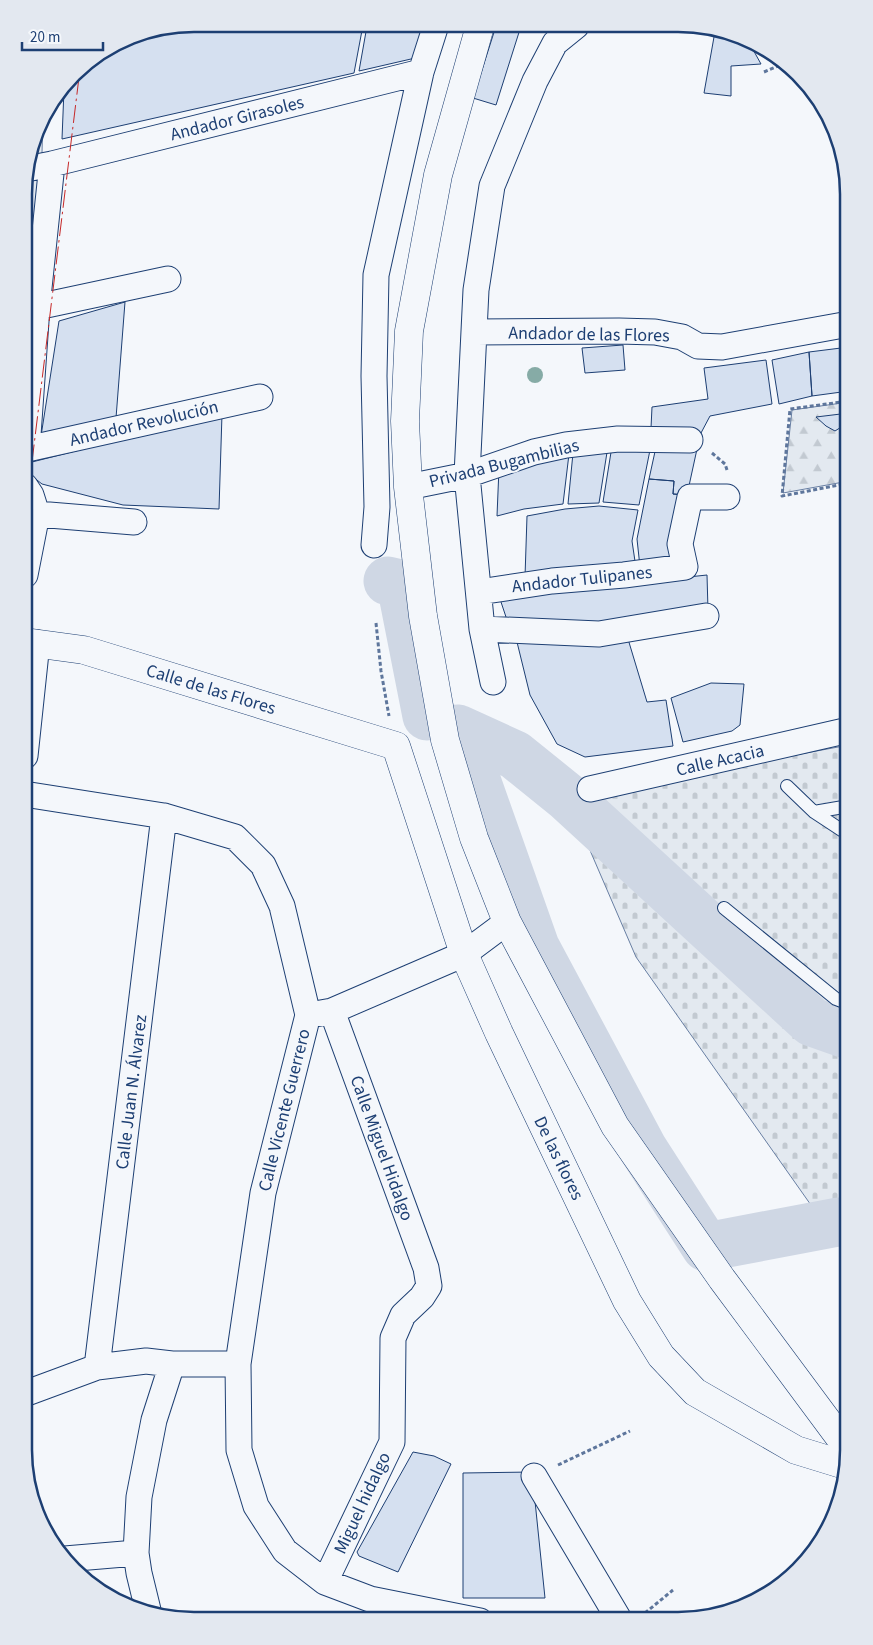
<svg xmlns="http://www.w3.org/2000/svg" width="873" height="1645" font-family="'Source Sans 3',sans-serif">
<defs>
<pattern id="forest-firs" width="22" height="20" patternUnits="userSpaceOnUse" patternTransform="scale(1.25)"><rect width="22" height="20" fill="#e3e9f0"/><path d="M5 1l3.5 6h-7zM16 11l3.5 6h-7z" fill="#c2c9d1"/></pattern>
<pattern id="cemetery-stones" width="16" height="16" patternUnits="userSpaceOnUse" patternTransform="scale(1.25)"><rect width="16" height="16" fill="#e3e9f0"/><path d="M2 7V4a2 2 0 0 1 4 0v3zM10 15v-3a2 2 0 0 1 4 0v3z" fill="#c2c9d1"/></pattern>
</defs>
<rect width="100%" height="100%" fill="#f4f7fb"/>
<!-- forest -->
<path fill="url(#forest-firs)" stroke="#687fa3" d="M849 402V481L783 493 792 410Z"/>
<!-- cemetery -->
<path fill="url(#cemetery-stones)" stroke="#687fa3" d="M849 745V1259L636 957 567 797Z"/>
<!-- green -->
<path fill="#e3e9f0" stroke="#687fa3" d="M43 116 39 263H25V172Z"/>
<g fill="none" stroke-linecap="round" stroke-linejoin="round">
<!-- stream -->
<path stroke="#cfd7e4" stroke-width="9" d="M838 1222 849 1224"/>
<!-- river -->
<path stroke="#cfd7e4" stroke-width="49" d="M388 581 401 584 427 716
M458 729 535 947 643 1149 706 1247 838 1222
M458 729 515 755 567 797 812 1022 849 1035"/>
</g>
<!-- building -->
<path fill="#d5e0f0" stroke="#1d3f73" d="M194 24 363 25 354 73 62 139 64 89 82 66 129 37Z
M371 25H433L424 56 359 71 367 26Z
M496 26H521L496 105 473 98Z
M705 27H712L751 46 761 64 731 66V96L704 93 714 37Z
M125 302 116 418 41 436 59 321Z
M623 345 625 370 585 373 582 348Z
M849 347V391L812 396 809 352Z
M809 352 812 396 779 404 772 360Z
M766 360 772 404 710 416 701 433 651 428 652 407 708 399 704 368Z
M849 413V422L835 431 826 426 816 417Z
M222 414 219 509 123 505 42 484 28 473 32 462Z
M651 445 639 505 603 502 612 446Z
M608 446 599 503 568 504 573 453Z
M656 447 697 449 687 495 673 494 674 481 649 479Z
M569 454 563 504 524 509 497 516 499 468Z
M649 479 674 481 673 494 687 495 679 562 640 567 637 539Z
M599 506 638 510 632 541 636 568 525 577 527 516 565 509Z
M707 575 708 610 599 629 507 620 498 593 557 591Z
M516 638 628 639 647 702 666 700 673 746 585 757 557 744 530 695Z
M711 683 744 684 740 725 732 731 683 742 671 698Z
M413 1452 434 1456 451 1464 398 1572 359 1556 357 1552Z
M532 1472 545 1598H463V1473Z"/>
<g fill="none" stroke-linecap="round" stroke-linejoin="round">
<defs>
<path id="lane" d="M787 786 814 812 849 835
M814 812 849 806
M724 908 836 999 849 1004"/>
<path id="street" d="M26 169 52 164 421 72
M37 307 168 279
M475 332 619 331 655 332 682 337 698 346 722 347 849 324
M27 449 260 397
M25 451 27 449 37 307 52 164
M25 486 31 495 37 514 134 522
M408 487 467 475 534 452 566 445 618 439 690 440
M374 545 377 507 374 376 376 275 421 72 436 25
M25 575 37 514 25 513
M479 592 552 581 624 575 685 567 680 544 690 497H727
M482 629 599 634 706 616
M493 682 482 629 467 475 476 290 492 186 535 81 555 43 576 26
M25 756 37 643
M590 789 849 730
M24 794 164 816 235 837 263 865 282 906 308 1015 263 1193 238 1364 239 1450 256 1506 285 1551 325 1582 370 1599 480 1621
M315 1014 332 1011 464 954 507 922
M97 1367 164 816
M24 1394 97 1367 146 1361 172 1364H238
M534 1476 620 1621
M65 1559 136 1553
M325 1582 392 1442 393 1338 403 1315 422 1297 429 1286 426 1268 332 1011
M148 1610 139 1573 136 1553 139 1497 154 1420 172 1364"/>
<path id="secondary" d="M25 642 84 650 396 746 464 954 499 1033 627 1301 661 1356 695 1392 796 1450 848 1466"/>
<path id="highway" d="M480 26 438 175 409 331 405 421 408 487 423 616 445 740 474 838 507 922 615 1126 722 1279 849 1450"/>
</defs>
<!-- lane casing -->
<use href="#lane" stroke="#1d3f73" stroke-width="14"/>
<!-- street casing -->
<use href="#street" stroke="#1d3f73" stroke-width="27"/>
<!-- secondary casing -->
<use href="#secondary" stroke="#1d3f73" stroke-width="29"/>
<!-- highway casing -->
<use href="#highway" stroke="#1d3f73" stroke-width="29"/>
<!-- path -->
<path stroke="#5e769c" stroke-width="3" stroke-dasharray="4 2.5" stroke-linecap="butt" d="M764 72 785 63
M712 453 725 464 727 470
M849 483 782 496 790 409 849 401
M376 623 381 671 389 716
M558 1465 630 1431
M645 1613 673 1590"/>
<!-- lane -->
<use href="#lane" stroke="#f4f7fb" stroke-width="12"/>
<!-- street -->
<use href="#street" stroke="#f4f7fb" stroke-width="25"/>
<!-- secondary -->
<use href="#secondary" stroke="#f4f7fb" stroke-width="28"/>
<!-- highway -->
<use href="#highway" stroke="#f4f7fb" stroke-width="28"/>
<!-- power -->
<path stroke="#c62828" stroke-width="1" stroke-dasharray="18 4 2.5 4" stroke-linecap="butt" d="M25 519 80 69"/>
</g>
<!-- trees -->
<circle fill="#86aba6" cx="535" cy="375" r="8"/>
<g text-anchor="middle" stroke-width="4" stroke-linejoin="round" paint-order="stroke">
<!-- street labels -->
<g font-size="18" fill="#1d3f73" stroke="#f4f7fb">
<text transform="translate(237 118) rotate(-14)" y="6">Andador Girasoles</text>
<text transform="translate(589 334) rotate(1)" y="6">Andador de las Flores</text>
<text transform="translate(144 423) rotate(-13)" y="6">Andador Revolución</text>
<text transform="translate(504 463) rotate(-14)" y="6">Privada Bugambilias</text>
<text transform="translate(582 579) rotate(-6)" y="6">Andador Tulipanes</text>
<text transform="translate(211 689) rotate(17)" y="6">Calle de las Flores</text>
<text transform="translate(720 760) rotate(-13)" y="6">Calle Acacia</text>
<text transform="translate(131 1092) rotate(-83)" y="6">Calle Juan N. Álvarez</text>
<text transform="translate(284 1110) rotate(-76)" y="6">Calle Vicente Guerrero</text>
<text transform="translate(382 1148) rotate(70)" y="6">Calle Miguel Hidalgo</text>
<text transform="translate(559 1158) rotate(64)" y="6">De las flores</text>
<text transform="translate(362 1503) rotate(-65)" y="6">Miguel hidalgo</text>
</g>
</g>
<!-- crop -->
<path d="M0 0H873V1645H0ZM194 32H678A162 162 0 0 1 840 194V1450A162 162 0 0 1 678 1612H194A162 162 0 0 1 32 1450V194A162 162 0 0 1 194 32Z" fill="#e3e8f0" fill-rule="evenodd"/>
<path fill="none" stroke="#1d3f73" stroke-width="2.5" d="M194 32H678A162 162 0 0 1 840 194V1450A162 162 0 0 1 678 1612H194A162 162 0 0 1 32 1450V194A162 162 0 0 1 194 32Z"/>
<!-- scale -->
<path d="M22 42v8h81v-8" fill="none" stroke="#1d3f73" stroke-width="2.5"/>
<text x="30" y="42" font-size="15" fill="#1d3f73" stroke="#f4f7fb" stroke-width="4" paint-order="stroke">20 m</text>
</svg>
